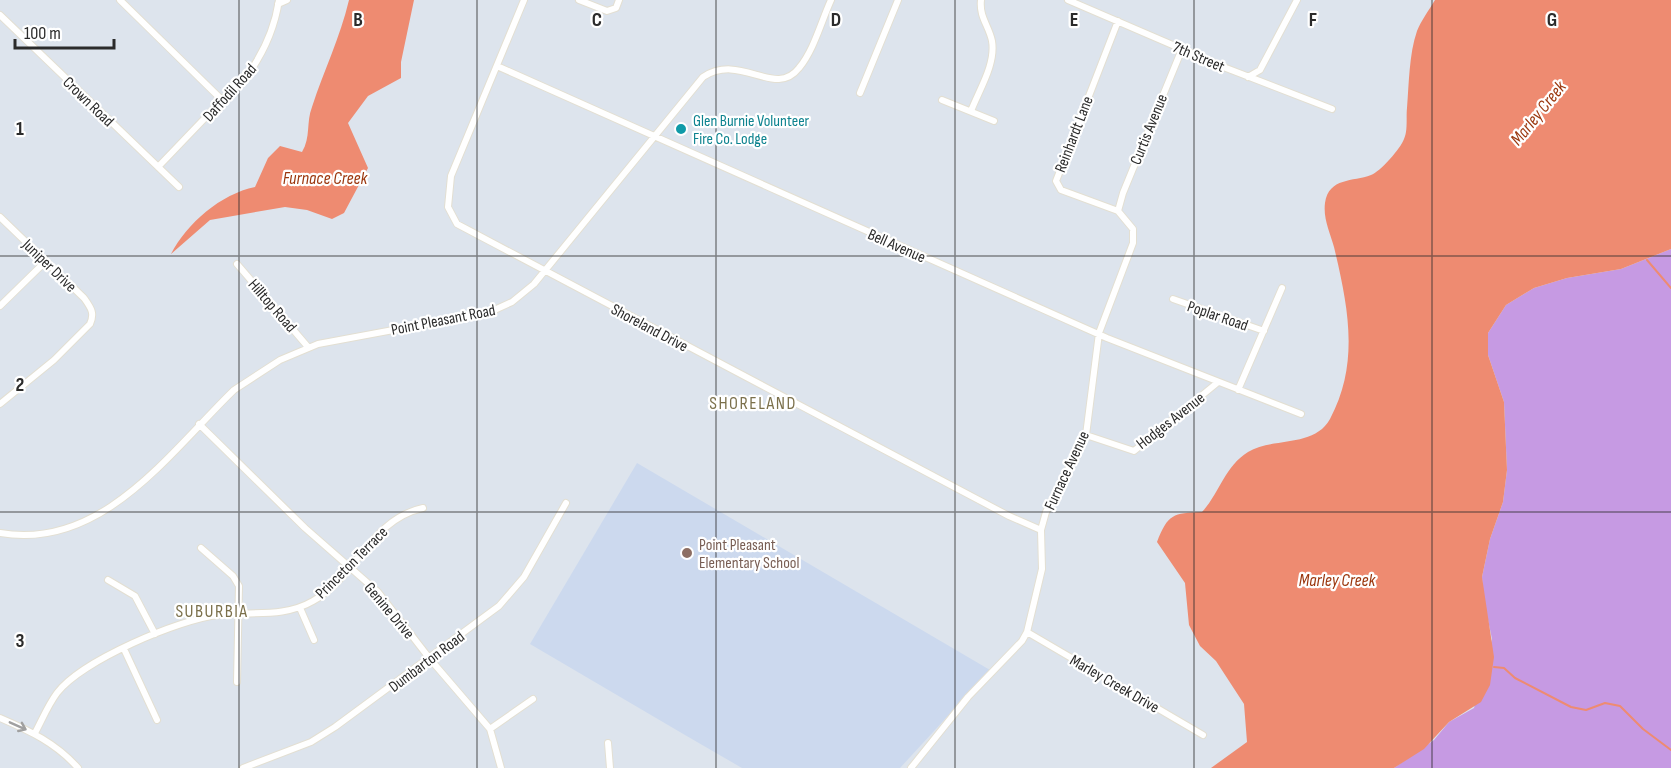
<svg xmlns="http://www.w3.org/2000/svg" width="1671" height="768" font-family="'Sofia Sans Condensed',sans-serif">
<rect width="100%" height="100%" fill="#dde4ed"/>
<!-- education -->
<path fill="#ccd9ee" d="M637 463 990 670 900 768H742L685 735 530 644Z"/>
<!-- green -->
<path fill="#c69ae3" d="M1671 249V768H1394L1434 740 1449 722 1474 708 1492 639 1483 596 1482 577 1490 539 1503 502 1507 470 1504 402 1488 355V333L1506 305 1534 288 1567 278 1621 269Z"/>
<!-- water -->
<path fill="#ee8b71" d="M349 0H414L401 62V78L368 96 348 123 368 168 344 213 332 219 307 210 285 207 210 220 171 254C187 223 221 194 255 187L268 158 280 146 302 152C311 137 306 122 312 107 324 70 340 38 349 0Z
M1435 0H1671V249L1621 269 1567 278 1534 288 1506 305 1488 333V355L1504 402 1507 470 1503 502 1490 539 1482 577 1494 657 1490 685 1481 702 1449 722 1424 749 1394 768H1211L1247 742 1244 704 1216 661 1200 646 1189 625 1185 583 1157 542C1168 514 1173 513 1202 512 1219 494 1225 466 1248 452 1272 437 1314 448 1330 419 1360 363 1348 306 1334 247 1330 232 1323 219 1325 203 1329 177 1353 182 1371 175 1380 172 1401 148 1404 139 1408 131 1406 117 1407 108 1409 84 1409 54 1417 31 1421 21 1429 10 1435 0Z"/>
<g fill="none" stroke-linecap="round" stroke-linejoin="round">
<!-- stream -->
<path stroke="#ee8b71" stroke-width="2" d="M1647 260 1671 288
M1494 667 1504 668 1515 678 1571 707 1586 710 1605 703 1620 706 1643 729 1671 750"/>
<defs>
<path id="minor" d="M120 0 223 101
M524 0 451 176 448 207 457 224 1009 516 1041 530
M579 0 607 11 616 8 619 0
M1068 0 1226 68 1332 109
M278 4 287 0
M0 15 179 187
M497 66 1107 338 1301 414
M1248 77 1260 70 1297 0
M860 93 898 0
M942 100 994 121
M971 111C979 90 996 64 992 41 989 26 979 17 981 0
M158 167 251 70C266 48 275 26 279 0
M1118 211 1061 190 1056 181 1118 21
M1118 211 1123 193 1182 49
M0 217 84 298C91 308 95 313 90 324L54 360 0 404
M237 264 308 347
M1173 299 1264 331
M0 306 46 261
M1238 390 1282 288
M199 424 305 528 378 592 430 659 490 729 501 768
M1086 435 1134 451 1217 383
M0 533C102 551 170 452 234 390L280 360 318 344 490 312 512 302 534 284 703 77C741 52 775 99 799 68 814 50 821 22 831 0
M201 548 233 576 239 586 237 682
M108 580 135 596 155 634
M300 608 314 640
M1027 632 1203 735
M124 649 157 720
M0 718C30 731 56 743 78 768
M490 729 533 699
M35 733C42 720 48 705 57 693 81 661 179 619 219 615 251 611 284 618 313 601 356 577 371 519 423 508
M608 743 610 768
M243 768 311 742 335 727 499 606 524 577 566 503
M911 768 968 697 1022 641 1027 632 1042 569 1041 530 1046 512 1086 435 1099 333 1133 243V229L1118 211"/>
</defs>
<!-- minor casing -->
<use href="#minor" stroke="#e3dfd2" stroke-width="8"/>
<!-- minor -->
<use href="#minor" stroke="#fff" stroke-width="6"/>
</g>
<!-- one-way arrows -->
<defs><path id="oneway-shaft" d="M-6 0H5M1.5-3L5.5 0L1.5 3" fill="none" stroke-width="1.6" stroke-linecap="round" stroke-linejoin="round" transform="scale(1.5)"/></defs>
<use stroke="#a0a0a0" href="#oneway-shaft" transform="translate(18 726) rotate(24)"/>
<!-- grid -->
<path fill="none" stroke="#2b2b2b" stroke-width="1.5" stroke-opacity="0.55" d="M239 0V768M477 0V768M716 0V768M955 0V768M1194 0V768M1432 0V768M0 256H1671M0 512H1671"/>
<!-- markers -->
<circle fill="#0f9aa8" stroke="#fff" stroke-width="2" cx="681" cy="129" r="6"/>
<circle fill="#8d6e63" stroke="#fff" stroke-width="2" cx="687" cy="553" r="6"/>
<g text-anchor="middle" stroke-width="4.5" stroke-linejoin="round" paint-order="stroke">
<!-- street labels -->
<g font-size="16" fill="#2b2b2b" stroke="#fff">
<text transform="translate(1199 56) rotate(23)" y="6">7th Street</text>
<text transform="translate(229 92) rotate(-48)" y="6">Daffodil Road</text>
<text transform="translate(89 101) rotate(44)" y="6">Crown Road</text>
<text transform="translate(1148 129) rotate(-68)" y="6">Curtis Avenue</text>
<text transform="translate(1073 134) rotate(-69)" y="6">Reinhardt Lane</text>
<text transform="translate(897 245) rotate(24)" y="6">Bell Avenue</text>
<text transform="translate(50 265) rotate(44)" y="6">Juniper Drive</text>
<text transform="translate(273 305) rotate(49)" y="6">Hilltop Road</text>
<text transform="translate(1218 315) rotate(19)" y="6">Poplar Road</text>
<text transform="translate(443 319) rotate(-11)" y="6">Point Pleasant Road</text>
<text transform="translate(650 327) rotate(28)" y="6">Shoreland Drive</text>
<text transform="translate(1170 420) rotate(-38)" y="6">Hodges Avenue</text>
<text transform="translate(1066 470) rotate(-65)" y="6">Furnace Avenue</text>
<text transform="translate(351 562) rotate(-45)" y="6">Princeton Terrace</text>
<text transform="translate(390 610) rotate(50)" y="6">Genine Drive</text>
<text transform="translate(426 661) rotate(-37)" y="6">Dumbarton Road</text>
<text transform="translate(1115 683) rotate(30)" y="6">Marley Creek Drive</text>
</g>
<!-- culture labels -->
<g font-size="16" fill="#0d838f" stroke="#fff" text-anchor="start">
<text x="693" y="126">Glen Burnie Volunteer<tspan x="693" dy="18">Fire Co. Lodge</tspan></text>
</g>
<!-- education labels -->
<g font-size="16" fill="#785e54" stroke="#fff" text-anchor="start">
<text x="699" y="550">Point Pleasant<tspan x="699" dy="18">Elementary School</tspan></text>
</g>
<!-- water labels -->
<g font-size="18" font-style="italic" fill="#9b370e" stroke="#fff">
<text transform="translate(1538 113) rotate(-51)" y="6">Marley Creek</text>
<text x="325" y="184">Furnace Creek</text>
<text x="1337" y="586">Marley Creek</text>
</g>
<!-- neighbourhood labels -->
<g font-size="18" letter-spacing="1.5" fill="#7b704b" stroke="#fff">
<text x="753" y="409">SHORELAND</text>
<text x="212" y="617">SUBURBIA</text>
</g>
</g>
<g font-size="20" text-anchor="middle" font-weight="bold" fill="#2b2b2b" stroke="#fff" stroke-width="4.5" stroke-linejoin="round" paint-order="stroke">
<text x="358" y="26">B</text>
<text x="597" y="26">C</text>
<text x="836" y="26">D</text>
<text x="1074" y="26">E</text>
<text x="1313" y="26">F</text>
<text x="1552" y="26">G</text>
<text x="20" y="135">1</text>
<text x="20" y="391">2</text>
<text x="20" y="647">3</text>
</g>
<!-- scale -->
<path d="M15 39v9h99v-9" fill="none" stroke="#2b2b2b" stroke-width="3"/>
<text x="24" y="39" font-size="18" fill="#2b2b2b" stroke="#ffffff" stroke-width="4.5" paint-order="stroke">100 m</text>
</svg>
